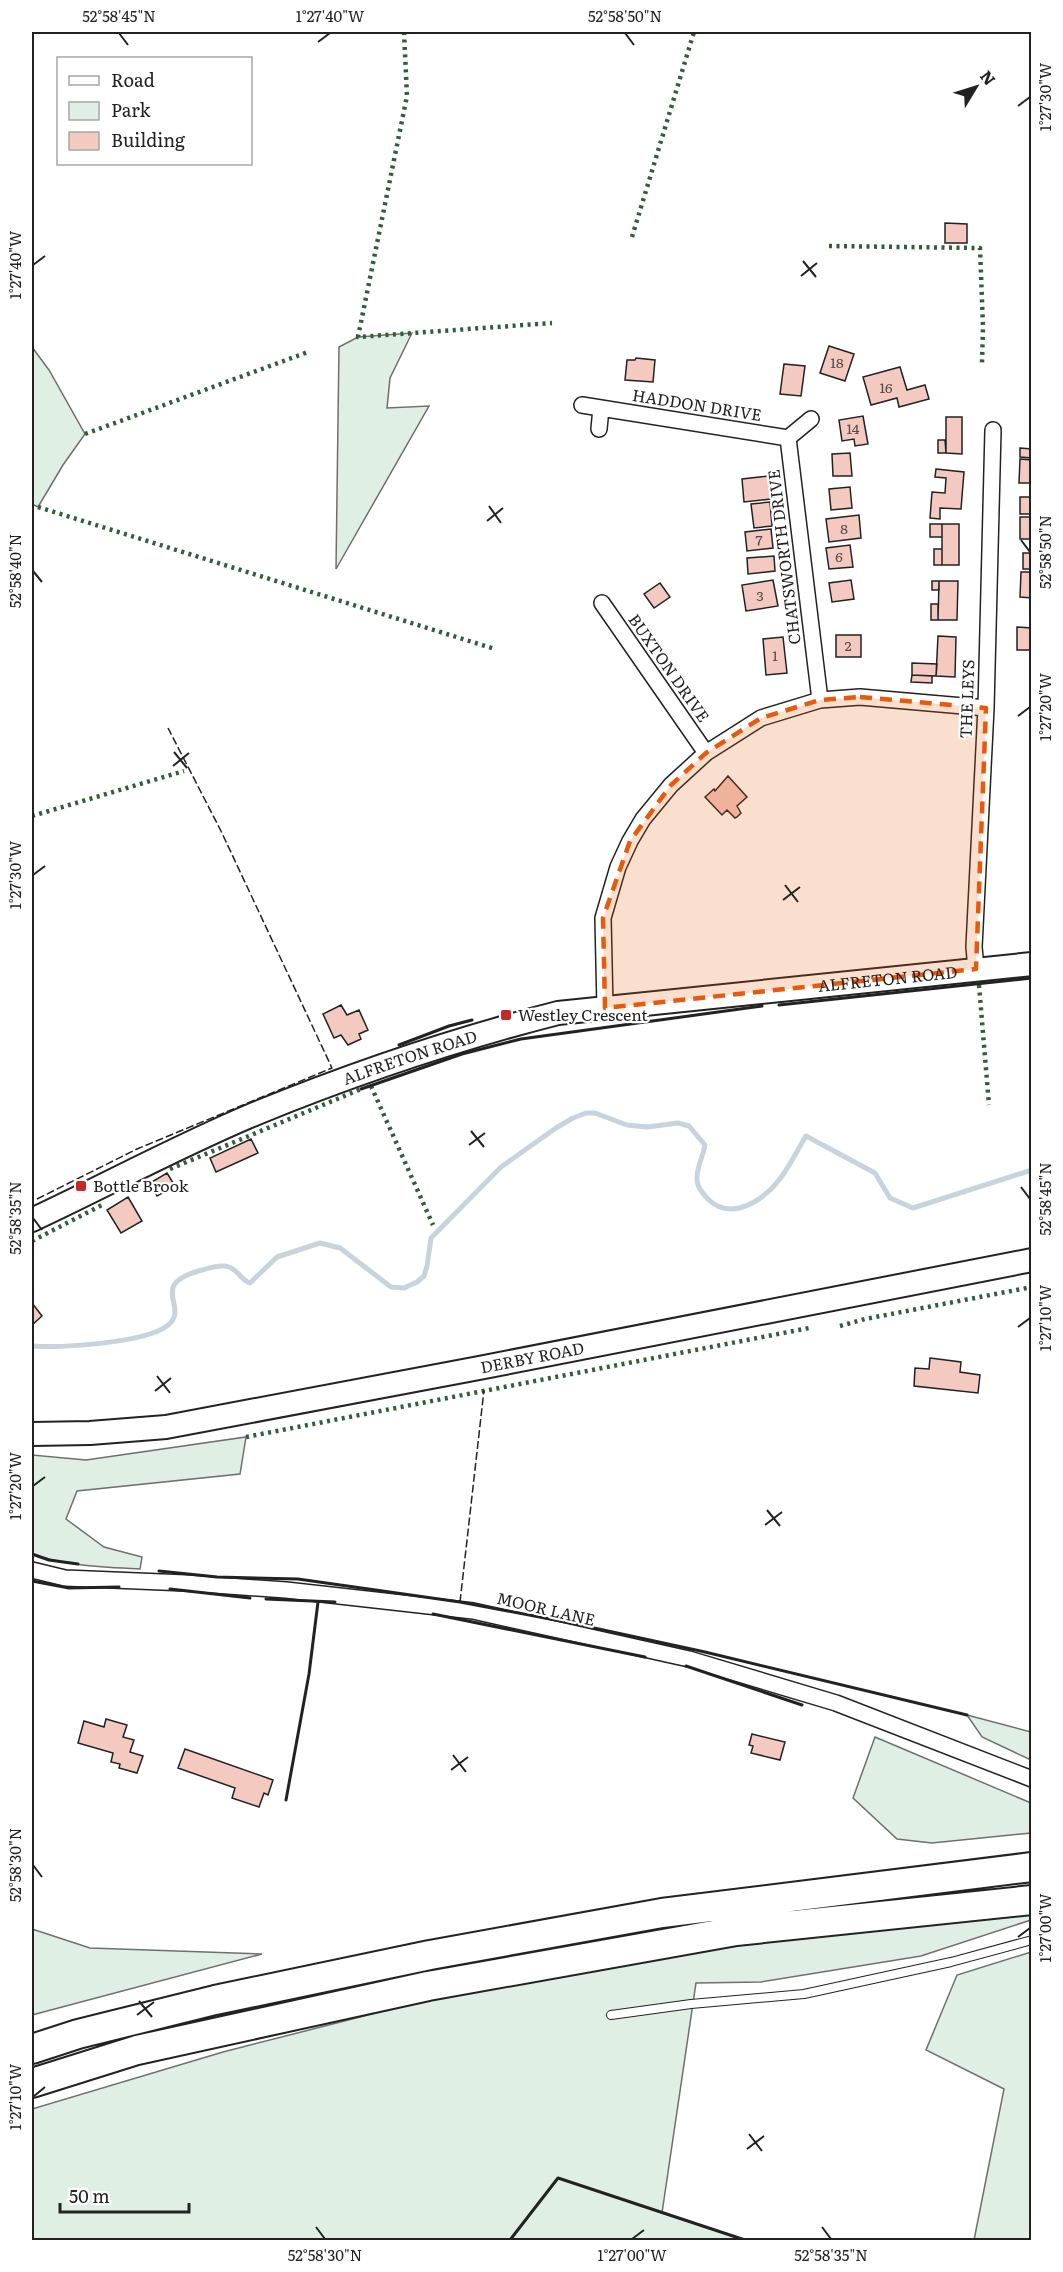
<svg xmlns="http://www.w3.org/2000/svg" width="1063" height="2272" font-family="Literata,serif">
<rect width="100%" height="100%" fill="#fff"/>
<!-- green -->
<path fill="#e0efe3" stroke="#6f6f6f" stroke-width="1.5" d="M412 333 390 378 387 408 429 406 336 569 339 347 358 337Z
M32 347 49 370 85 434 63 465 38 507 32 504Z
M246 1437 240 1474 77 1491 66 1519 104 1547 142 1557 140 1569C103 1567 66 1566 32 1554V1455L86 1460Z
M967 1715 1031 1732V1760L982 1737Z
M875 1737 1031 1803V1833L932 1843 897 1839 853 1798Z
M1031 1910V1920L921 1956 761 1982 696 1983 662 2213 745 2240H32V2109L223 2052 450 1994 699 1947Z
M32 1929 90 1948 262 1954 32 2015Z
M1031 1952V2240H974L1004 2089 926 2050 957 1975Z"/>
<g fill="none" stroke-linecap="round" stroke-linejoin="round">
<!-- stream -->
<path stroke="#c7d3dd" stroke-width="5" d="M32 1346C61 1348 144 1343 167 1326 192 1307 145 1285 202 1270 210 1268 221 1264 229 1267 238 1270 241 1280 250 1283L277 1257 320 1243 340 1248 391 1287 404 1288 417 1282 424 1276 427 1266 431 1238 501 1167 556 1128 573 1118 586 1113H595L627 1125 647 1127 678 1123 689 1126 705 1145C703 1157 694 1173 698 1185 700 1190 705 1196 709 1200 728 1218 753 1206 770 1190 785 1176 795 1154 806 1136L875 1173 890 1198 913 1208 1032 1170"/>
</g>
<!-- building -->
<path fill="#f3c9c0" stroke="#222" stroke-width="1.5" d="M945 223 967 224V243H945Z
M829 346 854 354 845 381 820 373Z
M636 358 655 360 653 382 625 380 627 360H635Z
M784 364 805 366 801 396 780 394Z
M900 367 907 390 925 385 929 399 899 407 897 398 871 405 863 377Z
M863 416 868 444 855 446 854 439 842 441 839 420Z
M946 417H962V454L946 453Z
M938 440H945L946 453H938Z
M1020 448 1032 449V458L1020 457Z
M850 453 852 476H833L832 454Z
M1020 459 1032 460V483H1019Z
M936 469 964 472 961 509 940 508V519L930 518 932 492 945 493 946 478 935 477Z
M768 476 771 499 744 502 742 479Z
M850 487 852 508 831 510 829 489Z
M1020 497H1032V514H1020Z
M770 502 772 526 754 528 751 504Z
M859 515 861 538 829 542 826 519Z
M1020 517H1032V539H1020Z
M930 524H942V537H930Z
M942 524H959V565H942Z
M771 529 773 548 747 551 745 532Z
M850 545 853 567 829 569 826 548Z
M934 549H942V565H934Z
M1023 553H1032V569H1023Z
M774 556 775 571 748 574 747 558Z
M1021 572H1032V598L1020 597Z
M773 580 778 606 746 611 742 585Z
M851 580 854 599 832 602 829 583Z
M932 581H939V590H932Z
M939 581H958L957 620H938Z
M660 583 670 597 654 608 644 594Z
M931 604H938V620H931Z
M1017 627 1032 628V650H1017Z
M836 635H861V657H836Z
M938 636 956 637 955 677 936 676Z
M783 637 787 673 766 675 763 639Z
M912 663 937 664 936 676 912 675Z
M912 675 932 676V683L911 682Z
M728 776 747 797 737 806 741 813 737 817 735 818 727 810 722 815 705 797 714 789 715 791Z
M341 1005 347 1015 359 1010 368 1030 359 1034 361 1039 348 1045 341 1035 334 1038 323 1014Z
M251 1139 258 1153 216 1172 210 1158Z
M167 1173 175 1186 157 1196 150 1183Z
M128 1197 142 1221 121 1233 107 1210Z
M32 1303 42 1316 32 1325Z
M930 1358 961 1362 960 1372 980 1375 978 1393 914 1386 915 1368 929 1369Z
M106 1719 127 1725 123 1737 134 1740 130 1752 143 1756 137 1773 119 1768 120 1764 111 1762 113 1753 78 1743 84 1721 104 1727Z
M752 1734 785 1742 780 1760 751 1753 753 1746 749 1745Z
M185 1749 273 1780 268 1795 264 1793 259 1807 232 1798 235 1788 178 1768Z"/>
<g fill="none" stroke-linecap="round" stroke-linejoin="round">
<defs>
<path id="lane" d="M611 2015 691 2004 804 1994 951 1962 1032 1940"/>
<path id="street" d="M582 405 788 438
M811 419 788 438 820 700
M599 429 601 408
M602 603 706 753
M976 969 974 947 986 708 993 430
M605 1008 603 918 618 867 630 841 643 819 671 785 706 753 761 718 820 700 860 697 986 708
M32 1570 65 1578 186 1583 286 1590 473 1611 689 1659 836 1703 1032 1779"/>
<g id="secondary">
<path id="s1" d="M32 1220C107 1185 180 1145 257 1113 355 1073 456 1039 558 1013L1032 964"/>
<path id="s2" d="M32 1434 90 1433 166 1427 479 1368 1032 1260"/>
</g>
<path id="highway" d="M32 2049 78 2034 215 2000 430 1955 662 1913 1032 1867
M32 2083 137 2050 428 1986 736 1931 1032 1900"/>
</defs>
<!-- lane casing -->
<use href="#lane" stroke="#222" stroke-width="10"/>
<!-- street casing -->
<use href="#street" stroke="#222" stroke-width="18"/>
<!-- secondary casing -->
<use href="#secondary" stroke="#222" stroke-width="26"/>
<!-- highway casing -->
<use href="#highway" stroke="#222" stroke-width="32"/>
<!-- lane -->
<use href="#lane" stroke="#fff" stroke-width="8"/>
<!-- street -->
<use href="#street" stroke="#fff" stroke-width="15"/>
<!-- secondary -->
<use href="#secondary" stroke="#fff" stroke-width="22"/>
<!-- highway -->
<use href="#highway" stroke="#fff" stroke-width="28"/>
<!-- hedge -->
<path stroke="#2f5e38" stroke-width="4.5" stroke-dasharray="3 4.5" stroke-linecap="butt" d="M404 32 407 96 358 337 552 323
M632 237 694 32
M829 246 980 248 983 327 982 363
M85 434 308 352
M38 507 495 649
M32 816 184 771
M979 985 989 1105
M371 1086 433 1225
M170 1169 361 1089
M32 1241 102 1205
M840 1326 865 1319 1032 1287
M246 1437 809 1328"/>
<!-- fence -->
<path stroke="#222" stroke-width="1.5" stroke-dasharray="8 3" stroke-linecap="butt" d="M37 1199 137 1149 332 1068 221 831 168 728
M460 1602 484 1390"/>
<!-- wall -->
<path stroke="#222" stroke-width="3" d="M779 1005 1032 978
M399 1045 449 1026 472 1020
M361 1089 462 1054 521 1039 762 1006
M32 1554 49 1560 78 1564
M159 1571 217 1577 298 1579 460 1602 571 1623 705 1652 967 1715
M32 1581 69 1588 119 1587
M170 1589 250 1598
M266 1599 335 1602
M433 1614 645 1657
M686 1666 802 1705
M286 1800 309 1674 318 1602
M510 2240 558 2178 745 2240"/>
</g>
<!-- marked area -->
<path fill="#e8590c" fill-opacity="0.2" stroke="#e8590c" stroke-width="4.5" stroke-dasharray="12 8" stroke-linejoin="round" d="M860 697 986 708 976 969 605 1008 603 918 630 841 671 785 706 753 761 718 820 700Z"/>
<!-- ticks -->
<path fill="none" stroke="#222" stroke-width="2" d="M119 33 128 45M625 33 634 45M318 42 330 33M1018 106 1030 97M803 261 816 277M33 265 45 256M801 276 817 263M489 506 501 523M487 521 503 508M1021 540 1030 552M33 571 42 582M1018 716 1030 707M174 752 187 768M173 766 189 753M33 875 45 866M785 885 798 902M783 900 800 887M471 1131 484 1147M469 1145 485 1133M1021 1187 1030 1199M33 1218 42 1230M1018 1327 1030 1318M157 1376 170 1393M155 1391 171 1378M33 1486 45 1477M767 1510 780 1526M765 1525 782 1512M453 1755 466 1772M451 1770 468 1757M33 1865 42 1877M1018 1937 1030 1928M139 2001 152 2017M137 2015 154 2002M33 2097 45 2087M749 2134 762 2151M747 2149 764 2136M316 2227 325 2239M822 2227 831 2239M632 2239 644 2230"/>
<!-- markers -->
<g fill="#c62828" stroke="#fff" stroke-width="2">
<rect x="500" y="1009" width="12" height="12" rx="3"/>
<rect x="75" y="1180" width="12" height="12" rx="3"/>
</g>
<g text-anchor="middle" stroke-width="4.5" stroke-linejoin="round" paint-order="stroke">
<!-- number labels -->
<g font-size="14" fill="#564c4a">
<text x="837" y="368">18</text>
<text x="886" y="393">16</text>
<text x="853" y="434">14</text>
<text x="844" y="534">8</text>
<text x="759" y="545">7</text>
<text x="839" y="562">6</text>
<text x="760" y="601">3</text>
<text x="848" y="651">2</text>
<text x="775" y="661">1</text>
</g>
<!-- street labels -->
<g font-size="16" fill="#222" stroke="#fff">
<text transform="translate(697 405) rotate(9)" y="6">HADDON DRIVE</text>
<text transform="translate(784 557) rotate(-97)" y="6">CHATSWORTH DRIVE</text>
<text transform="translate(669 668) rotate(55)" y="6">BUXTON DRIVE</text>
<text transform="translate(967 699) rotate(-88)" y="6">THE LEYS</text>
<text dy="6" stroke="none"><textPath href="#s1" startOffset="898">ALFRETON ROAD</textPath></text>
<text dy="6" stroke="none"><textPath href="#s1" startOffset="412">ALFRETON ROAD</textPath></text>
<text dy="6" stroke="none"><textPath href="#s2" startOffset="507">DERBY ROAD</textPath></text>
<text transform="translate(546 1609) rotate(13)" y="6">MOOR LANE</text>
</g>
<!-- poi labels -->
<g font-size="16" fill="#222" stroke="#fff" text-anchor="start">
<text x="518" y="1021">Westley Crescent</text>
<text x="93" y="1192">Bottle Brook</text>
</g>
</g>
<!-- border -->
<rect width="1063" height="2272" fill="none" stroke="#ffffff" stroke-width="66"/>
<!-- legend -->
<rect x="57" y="57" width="195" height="108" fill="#ffffff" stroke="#a7a7a7" stroke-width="1.5"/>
<rect x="69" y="76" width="30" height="9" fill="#ffffff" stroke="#a7a7a7" stroke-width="1.5"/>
<text x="111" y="87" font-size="18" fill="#222222">Road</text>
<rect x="69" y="102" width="30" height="18" fill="#e0efe3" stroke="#a7a7a7" stroke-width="1.5"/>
<text x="111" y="117" font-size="18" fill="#222222">Park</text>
<rect x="69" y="132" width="30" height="18" fill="#f3c9c0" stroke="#a7a7a7" stroke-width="1.5"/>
<text x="111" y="147" font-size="18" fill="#222222">Building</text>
<!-- north arrow -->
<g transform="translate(976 87) rotate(52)" stroke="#ffffff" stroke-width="4.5" paint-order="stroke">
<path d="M0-4.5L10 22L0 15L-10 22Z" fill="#222222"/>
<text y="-9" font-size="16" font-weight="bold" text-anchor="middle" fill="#222222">N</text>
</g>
<!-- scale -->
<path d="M60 2203v9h129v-9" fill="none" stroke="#222222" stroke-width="3"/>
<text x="69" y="2203" font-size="18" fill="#222222" stroke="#ffffff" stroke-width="4.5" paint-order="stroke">50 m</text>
<rect x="33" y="33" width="997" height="2206" fill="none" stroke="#222" stroke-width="2"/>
<g font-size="15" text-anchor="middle" fill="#222">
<text x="119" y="22">52°58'45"N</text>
<text x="330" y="22">1°27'40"W</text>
<text x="625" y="22">52°58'50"N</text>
<text transform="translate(1046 97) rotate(-90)" y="5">1°27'30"W</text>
<text transform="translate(16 265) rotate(-90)" y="5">1°27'40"W</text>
<text transform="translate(1046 552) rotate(-90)" y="5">52°58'50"N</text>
<text transform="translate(16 571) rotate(-90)" y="5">52°58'40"N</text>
<text transform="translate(1046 707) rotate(-90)" y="5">1°27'20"W</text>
<text transform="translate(16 875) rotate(-90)" y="5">1°27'30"W</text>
<text transform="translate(1046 1199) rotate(-90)" y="5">52°58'45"N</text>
<text transform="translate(16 1218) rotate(-90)" y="5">52°58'35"N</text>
<text transform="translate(1046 1318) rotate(-90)" y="5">1°27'10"W</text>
<text transform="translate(16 1486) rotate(-90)" y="5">1°27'20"W</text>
<text transform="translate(16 1865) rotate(-90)" y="5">52°58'30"N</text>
<text transform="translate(1046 1928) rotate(-90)" y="5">1°27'00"W</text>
<text transform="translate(16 2097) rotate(-90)" y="5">1°27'10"W</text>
<text x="325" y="2261">52°58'30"N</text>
<text x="632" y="2261">1°27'00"W</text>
<text x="831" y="2261">52°58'35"N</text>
</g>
</svg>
